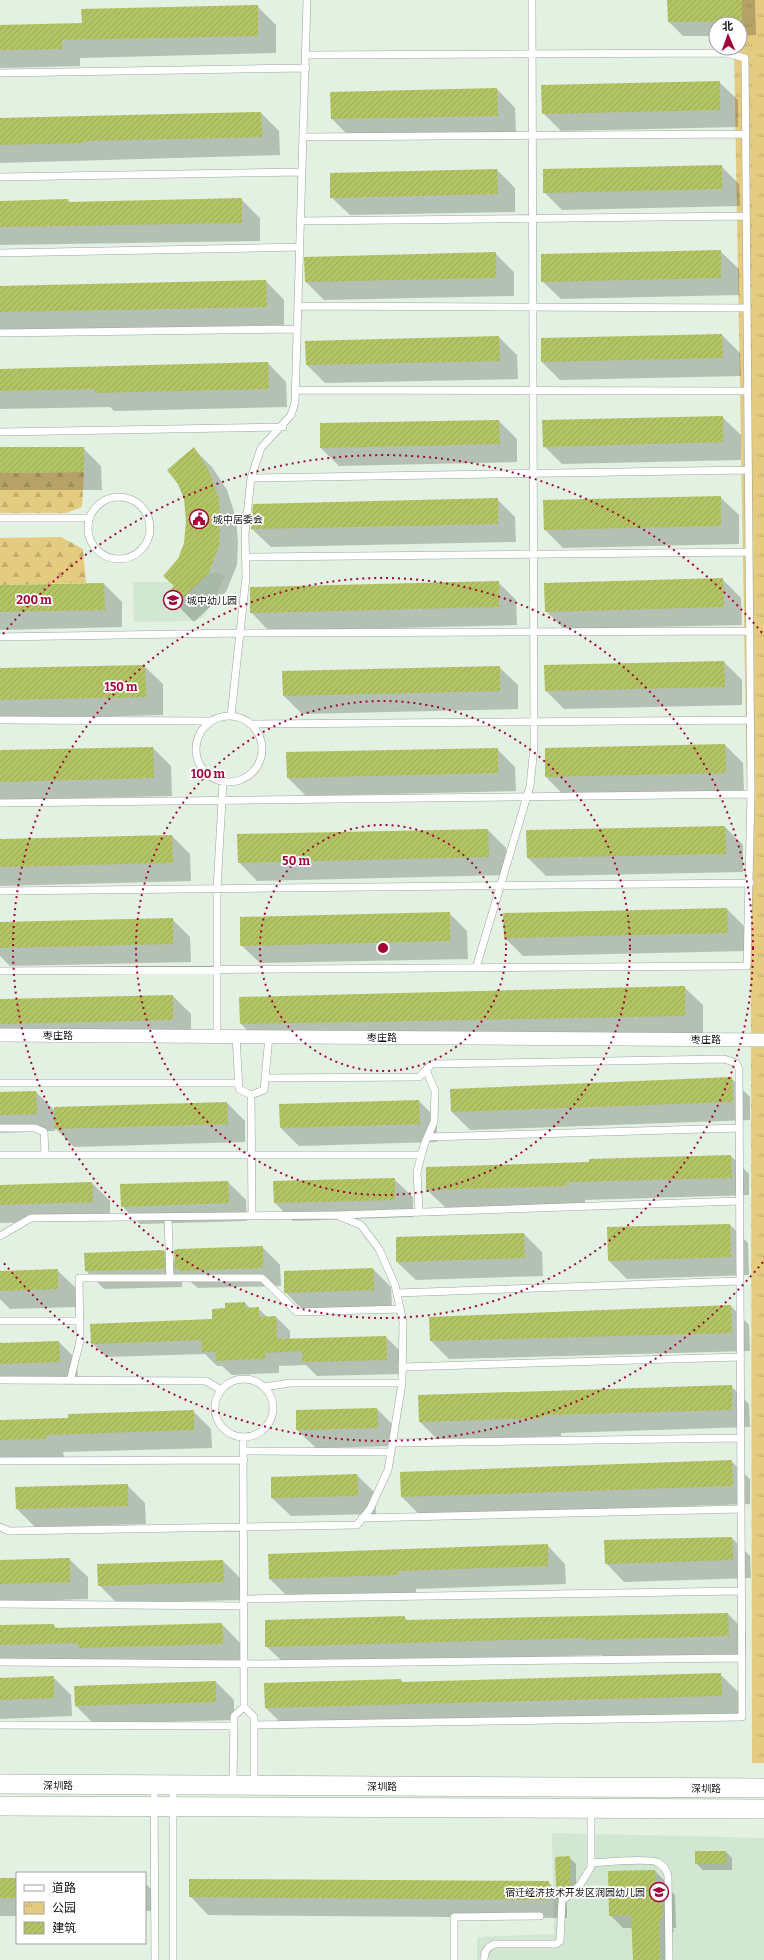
<svg xmlns="http://www.w3.org/2000/svg" width="764" height="1960" font-family="Bitter,'Noto Sans SC',serif">
<defs>
<pattern id="forest-firs" width="22" height="20" patternUnits="userSpaceOnUse"><rect width="22" height="20" fill="#e4cb80"/><path d="M5 1l3.5 6h-7zM16 11l3.5 6h-7z" fill="#c3ad6d"/></pattern>
<pattern id="park-tufts" width="24" height="20" patternUnits="userSpaceOnUse"><rect width="24" height="20" fill="#e4cb80"/><path d="M3 7l-1-3M5 7V3M7 7l1-3M15 17l-1-3M17 17v-4M19 17l1-3" fill="none" stroke="#c3ad6d"/></pattern>
<pattern id="building-hatch" width="6" height="6" patternUnits="userSpaceOnUse"><rect width="6" height="6" fill="#b2c463"/><path d="M-1 1l2-2M0 6l6-6M5 7l2-2" fill="none" stroke="#98a855"/></pattern>
</defs>
<rect width="100%" height="100%" fill="#e2f1e1"/>
<!-- built -->
<path fill="#d2e7d1" d="M216 572 225 577 204 617 192 621 134 622 133 582H188Z
M552 1833 764 1838V1960H477V1937L554 1934Z"/>
<!-- forest -->
<path fill="url(#forest-firs)" d="M84 472 82 507 66 513H0V473Z
M61 537 83 549 86 583 0 585V538Z"/>
<!-- park -->
<path fill="url(#park-tufts)" d="M734 0H764V1763H752L751 1016 734 48H740V24H734Z"/>
<!-- shadow -->
<path fill="#0003" d="M668 0H755L756 35 740 36V24H716V36H683L669 22Z
M257 6 276 25V53L80 58V66L0 68V26L83 24Z
M719 82 738 100V127L561 131 543 113Z
M497 89 515 108 516 133 350 137 332 119Z
M261 113 279 131 280 155 0 163V119Z
M721 166 739 184 740 206 562 210 544 192Z
M497 170 515 188V212L350 215 331 197Z
M241 199 260 218V241L0 245V202L68 200 71 203Z
M720 251 739 269V295L561 299 542 281Z
M495 253 514 272V296L324 300 306 282Z
M266 281 284 300V325L0 331V287Z
M722 335 740 353 741 376 560 380 542 362Z
M499 337 517 355 518 379 325 383 307 365 306 342Z
M268 363 286 382 287 407 114 411 110 407 0 409V370Z
M722 417 741 435V460L562 464 544 446Z
M499 421 517 439V462L339 466 321 448Z
M0 448H83L101 466 102 490H0Z
M194 449 212 467 227 490 236 518 238 542 237 565 226 592 194 622 167 595 175 587 179 559 185 544Z
M720 497 739 515V544L563 548 545 530Z
M497 499 515 517 516 542 271 547 252 529Z
M723 580 741 598 742 625 564 629 546 611Z
M498 582 516 600 517 625 269 631 251 612Z
M104 584 122 602V627L0 630V586Z
M724 662 742 680V705L564 709 546 691 545 666Z
M144 666 163 684V715L0 719V669Z
M499 667 518 685V709L302 714 284 696Z
M725 745 743 763 744 791 564 795 546 777Z
M153 748 171 766 172 796 0 800V751Z
M497 749 515 767 516 791 306 796 288 778 287 753Z
M725 827 743 845V872L546 876 528 858Z
M488 830 506 848 507 875 257 881 239 862Z
M172 836 190 854 191 881 0 886V840Z
M727 909 745 927 746 951 523 956 505 938Z
M449 913 467 931 468 959 260 963 241 945Z
M172 919 190 937 191 962 10 966 0 956V923Z
M684 987 703 1005V1033L259 1042 241 1024Z
M173 996 191 1014V1038L0 1042V1000Z
M732 1079 750 1097V1120L470 1130 452 1112 451 1090Z
M36 1092 55 1111 227 1103 245 1121V1142L74 1147 55 1128V1131L0 1133V1093Z
M419 1101 437 1119V1142L299 1146 281 1128Z
M731 1156 749 1174V1195L585 1200V1204L446 1208 427 1190V1168L590 1163Z
M394 1179 413 1197V1217L293 1221 275 1203Z
M228 1182 246 1200 247 1221 140 1224 122 1206Z
M92 1183 110 1201V1220L0 1223V1186Z
M730 1225 748 1243 749 1275 627 1279 609 1261Z
M524 1234 542 1252 543 1276 416 1280 397 1262Z
M262 1247 280 1265 281 1286 198 1288 182 1275V1287L104 1289 86 1271 164 1251 176 1263Z
M373 1269 391 1287 392 1308 304 1311 285 1292V1272Z
M57 1270 76 1288V1307L10 1309 0 1299V1272Z
M245 1303 250 1308H258L268 1318 276 1317 290 1331V1340L386 1337 400 1351 401 1374 317 1376 306 1365 279 1366V1373L232 1375 222 1366H217L205 1354 106 1357 92 1343 213 1320 226 1309Z
M731 1306 749 1325 750 1351 449 1359 431 1341Z
M59 1342 77 1360 78 1380 0 1382V1344Z
M731 1386 749 1404 750 1427 561 1433V1436L438 1440 420 1422Z
M377 1409 395 1427V1446L316 1448 297 1430Z
M193 1411 211 1429 212 1448 63 1452 64 1457 0 1458V1421L69 1419Z
M731 1461 750 1479V1504L420 1515 402 1497Z
M357 1475 375 1493 376 1514 291 1516 272 1498V1478Z
M127 1485 145 1503 146 1524 35 1527 17 1509Z
M732 1538 750 1556 751 1578 624 1582 606 1563Z
M547 1545 565 1564 566 1584 416 1589V1593L288 1597 270 1579Z
M69 1559 88 1577V1599L0 1602V1561Z
M223 1561 241 1579 242 1600 117 1603 99 1585Z
M728 1614 746 1632V1654L604 1658 601 1655 285 1664 266 1646 404 1617 408 1621Z
M222 1624 240 1643 241 1662 0 1664V1626L53 1625 58 1629Z
M720 1674 739 1693V1714L284 1726 266 1708 401 1680 404 1683Z
M53 1677 71 1695 72 1716 0 1719V1679Z
M216 1682 234 1700V1720L94 1724 76 1706 75 1687Z
M726 1852 732 1858V1870H703L696 1863Z
M569 1857 576 1864V1892H563L557 1886Z
M655 1871 668 1884V1888L675 1895 676 1928H673L674 1932H671L672 1960H634L633 1928H623L610 1915Z
M0 1879H17V1916H0Z
M548 1882 567 1900V1918L208 1915 190 1896Z
M145 1883 158 1896V1911H145Z"/>
<!-- building -->
<path fill="url(#building-hatch)" d="M667 0H742V21L668 22Z
M258 5V36L62 40V49L0 50V25L82 23 81 9Z
M720 81V110L542 114 541 85Z
M497 88 498 116 331 119 330 92Z
M261 112 262 137 85 141V143L0 145V118Z
M722 165V189L543 193V169Z
M497 169 498 194 330 198V173Z
M242 198V223L0 227V201L68 199V202Z
M721 250V278L541 282V254Z
M496 252V278L305 282 304 257Z
M266 280 267 307 0 312V286Z
M722 334 723 358 541 362V338Z
M499 336 500 361 306 365 305 341Z
M268 362 269 389 95 393V389L0 391V369Z
M723 416V442L543 447 542 420Z
M499 420 500 444 320 448V423Z
M0 447H84V472L0 473Z
M194 447 209 471 219 499 220 524 219 546 208 574 175 605 165 595 174 586 163 576 178 559 184 543 186 521 184 499 178 484 167 470Z
M721 496V526L544 530 543 500Z
M498 498V524L251 529 253 504Z
M723 578 724 607 545 612 544 583Z
M499 581V607L250 613V587Z
M104 583 105 610 0 612V585Z
M724 661 725 687 545 691 544 665Z
M145 665 146 697 0 700V668Z
M500 666V691L283 696 282 671Z
M725 744 726 773 545 777V748Z
M153 747 154 778 0 782V750Z
M498 748V773L287 778 286 752Z
M725 826 726 854 527 858 526 830Z
M488 829 489 857 238 863 237 834Z
M172 835 173 863 0 867V839Z
M727 908 728 933 504 938 503 913Z
M450 912V941L240 946V917Z
M173 918V944L0 948V922Z
M685 986V1016L240 1024 239 997Z
M173 995V1020L0 1024V999Z
M732 1077 733 1102 451 1112 450 1089Z
M36 1091 37 1114 0 1115V1092Z
M419 1100 420 1124 280 1128 279 1104Z
M227 1102 228 1124 55 1129 54 1107Z
M731 1155 732 1178 567 1182V1186L426 1190V1167L589 1162V1159Z
M395 1178V1200L274 1203 273 1181Z
M228 1181 229 1203 121 1207 120 1184Z
M92 1182 93 1202 0 1205V1185Z
M730 1224 731 1257 608 1261 607 1227Z
M524 1233 525 1258 396 1262V1237Z
M263 1246V1268L179 1271V1268L175 1269 174 1250 178 1249Z
M164 1250 165 1269 85 1271 84 1253Z
M373 1268 374 1290 284 1293V1271Z
M58 1269V1289L0 1291V1271Z
M245 1302V1308L259 1307V1317L276 1316 277 1339 386 1336 387 1360 302 1362V1351L265 1353V1359L216 1361V1352H202L201 1340 91 1344 90 1324 212 1319V1309L225 1308V1303Z
M731 1305 732 1333 430 1341 429 1317Z
M59 1341 60 1362 0 1364V1343Z
M732 1385V1410L543 1415V1418L419 1422 418 1395Z
M377 1408 378 1428 296 1430V1410Z
M194 1410V1430L46 1435V1439L0 1440V1420L68 1418V1414Z
M732 1460 733 1486 401 1497 400 1472Z
M357 1474 358 1496 271 1498V1477Z
M128 1484V1506L16 1509 15 1487Z
M732 1537 733 1560 605 1564 604 1540Z
M548 1544V1566L398 1571V1575L269 1579 268 1554Z
M70 1558V1582L0 1584V1560Z
M223 1560 224 1582 98 1586 97 1564Z
M728 1613 729 1636 585 1640V1638L265 1647V1620L405 1616V1620Z
M222 1623 223 1644 78 1648V1643L0 1645V1625L54 1624V1628Z
M721 1673 722 1696 265 1708 264 1683 401 1679V1682Z
M54 1676V1698L0 1700V1678Z
M216 1681V1702L75 1706 74 1686Z
M695 1851H726V1864H695Z
M570 1856V1886H556L555 1857Z
M655 1870 656 1882H662L663 1915 661 1916V1920H659L660 1960H633L631 1915 609 1916 608 1871Z
M0 1878H17V1898H0Z
M189 1879 549 1881V1900L189 1897Z"/>
<g fill="none" stroke-linecap="round" stroke-linejoin="round">
<defs>
<path id="lane" d="M0 73 306 68
M303 137 745 134
M0 177 302 172
M300 221 746 216
M0 253 300 247
M298 306 747 308
M0 333 297 329
M295 390 747 391
M0 432 283 427
M251 478 748 470
M88 528a31 31 0 1 1 62 0a31 31 0 1 1-62 0Z
M0 518H89
M246 557 749 552
M0 637 240 633 749 631
M196 749a33 33 0 1 1 66 0a33 33 0 1 1-66 0Z
M231 716 246 577 245 534 251 478 261 448 291 415 295 403 307 0
M0 720 211 721
M250 724 750 720
M0 803 751 794
M0 891 750 883
M476 968 530 786 534 747 532 0
M0 971 747 966 751 794 745 58 726 53 306 55
M217 1036V889L223 782
M236 1036 239 1089 251 1095 264 1090 269 1036
M0 1083H239
M251 1095 252 1216
M0 1128H35L44 1132 45 1155
M428 1137 739 1128
M0 1155H421
M419 1212 417 1172 424 1145 434 1122 435 1091 426 1070
M338 1215 739 1201
M168 1217 170 1278
M0 1236 31 1218 336 1215 361 1225 379 1249 395 1285 403 1322 402 1383 388 1470 370 1509 357 1525 9 1531 0 1527
M397 1293 740 1281
M0 1321H80
M402 1367 740 1357
M215 1408a29 29 0 1 1 58 0a29 29 0 1 1-58 0Z
M0 1380 206 1381 221 1390
M70 1381 80 1341 79 1278H262L297 1312 400 1309
M264 1387 290 1383H402
M243 1437 244 1707
M393 1443 740 1438
M243 1451 391 1452
M0 1461 244 1460
M362 1518 741 1509
M244 1599 741 1591
M0 1604 244 1606
M0 1662 244 1664 741 1658
M0 1725 234 1726
M254 1725 742 1717 739 1069 736 1063 724 1059 432 1064 419 1077 265 1078
M233 1784 234 1716 244 1707 254 1717V1785
M154 1785 155 1960
M173 1786V1960
M591 1863C605 1862 646 1858 657 1862 663 1865 667 1870 668 1876L669 1960
M454 1960V1917L540 1916
M484 1960C484 1951 487 1948 494 1944H556L560 1941 562 1901 580 1885 591 1867V1809"/>
<path id="street" d="M0 1035 764 1040"/>
<path id="secondary" d="M0 1784 764 1788
M0 1806 764 1809"/>
</defs>
<!-- lane casing -->
<use href="#lane" stroke="#98a798" stroke-width="8"/>
<!-- street casing -->
<use href="#street" stroke="#98a798" stroke-width="14"/>
<!-- secondary casing -->
<use href="#secondary" stroke="#98a798" stroke-width="20"/>
<!-- lane -->
<use href="#lane" stroke="#fff" stroke-width="7"/>
<!-- street -->
<use href="#street" stroke="#fff" stroke-width="13"/>
<!-- secondary -->
<use href="#secondary" stroke="#fff" stroke-width="19"/>
</g>
<!-- distance rings -->
<g fill="none" stroke="#a30536" stroke-width="2" stroke-dasharray="2 4">
<circle cx="383" cy="948" r="123"/>
<circle cx="383" cy="948" r="247"/>
<circle cx="383" cy="948" r="370"/>
<path d="M763 1262A493 493 0 0 1 3 1262M3 634A493 493 0 0 1 763 634"/>
</g>
<!-- icons -->
<defs>
<symbol id="civic-ring" viewBox="-11 -11 22 22"><circle r="9.5" fill="#fff" stroke="#a30536" stroke-width="1.5"/><path d="M-.6-6.5H3V-4.5H.6V-3L4-1V1h2V6H-6V1h2V-1L-.6-3ZM-1.2 2.5V6h2.4V2.5Z" fill="#a30536"/></symbol>
<symbol id="school-ring" viewBox="-11 -11 22 22"><circle r="9.5" fill="#fff" stroke="#a30536" stroke-width="1.5"/><path d="M0-5L7-2L0 1L-7-2ZM-4 1L0 2.5L4 1V4Q0 6-4 4Z" fill="#a30536"/></symbol>
</defs>
<g fill-rule="evenodd">
<use href="#civic-ring" x="188" y="508" width="22" height="22"/>
<use href="#school-ring" x="162" y="589" width="22" height="22"/>
<use href="#school-ring" x="648" y="1881" width="22" height="22"/>
</g>
<g text-anchor="middle" stroke-width="3.5" stroke-linejoin="round" paint-order="stroke">
<!-- poi labels -->
<g font-size="10" fill="#10150f" stroke="#fff" text-anchor="start">
<text x="213" y="523">城中居委会</text>
<text x="187" y="604">城中幼儿园</text>
<text x="645" y="1896" text-anchor="end">宿迁经济技术开发区润园幼儿园</text>
</g>
<!-- street labels -->
<g font-size="10" fill="#10150f" stroke="#fff">
<text x="58" y="1039">枣庄路</text>
<text x="382" y="1041">枣庄路</text>
<text x="706" y="1043">枣庄路</text>
<text x="58" y="1789">深圳路</text>
<text x="382" y="1790">深圳路</text>
<text x="706" y="1792">深圳路</text>
</g>
</g>
<circle cx="383" cy="948" r="6" fill="#a30536" stroke="#fff" stroke-width="2"/>
<g font-size="12" text-anchor="middle" font-weight="bold" fill="#a30536" stroke="#fff" stroke-width="3.5" stroke-linejoin="round" paint-order="stroke">
<text x="34" y="604">200 m</text>
<text x="121" y="691">150 m</text>
<text x="208" y="778">100 m</text>
<text x="296" y="865">50 m</text>
</g>
<!-- legend -->
<rect x="16" y="1872" width="130" height="72" fill="#ffffff" stroke="#9fa19f"/>
<rect x="24" y="1885" width="20" height="6" fill="#ffffff" stroke="#9fa19f"/>
<text x="52" y="1892" font-size="12" fill="#10150f">道路</text>
<rect x="24" y="1902" width="20" height="12" fill="url(#park-tufts)" stroke="#9fa19f"/>
<text x="52" y="1912" font-size="12" fill="#10150f">公园</text>
<rect x="24" y="1922" width="20" height="12" fill="url(#building-hatch)" stroke="#9fa19f"/>
<text x="52" y="1932" font-size="12" fill="#10150f">建筑</text>
<!-- north arrow -->
<g transform="translate(728 36) rotate(358)"><circle r="19" fill="#ffffff" stroke="#9fa19f"/>
<path d="M0-3L7 15L0 10L-7 15Z" fill="#a30536"/>
<text y="-6" font-size="11" font-weight="bold" text-anchor="middle" fill="#10150f">北</text>
</g>
</svg>
